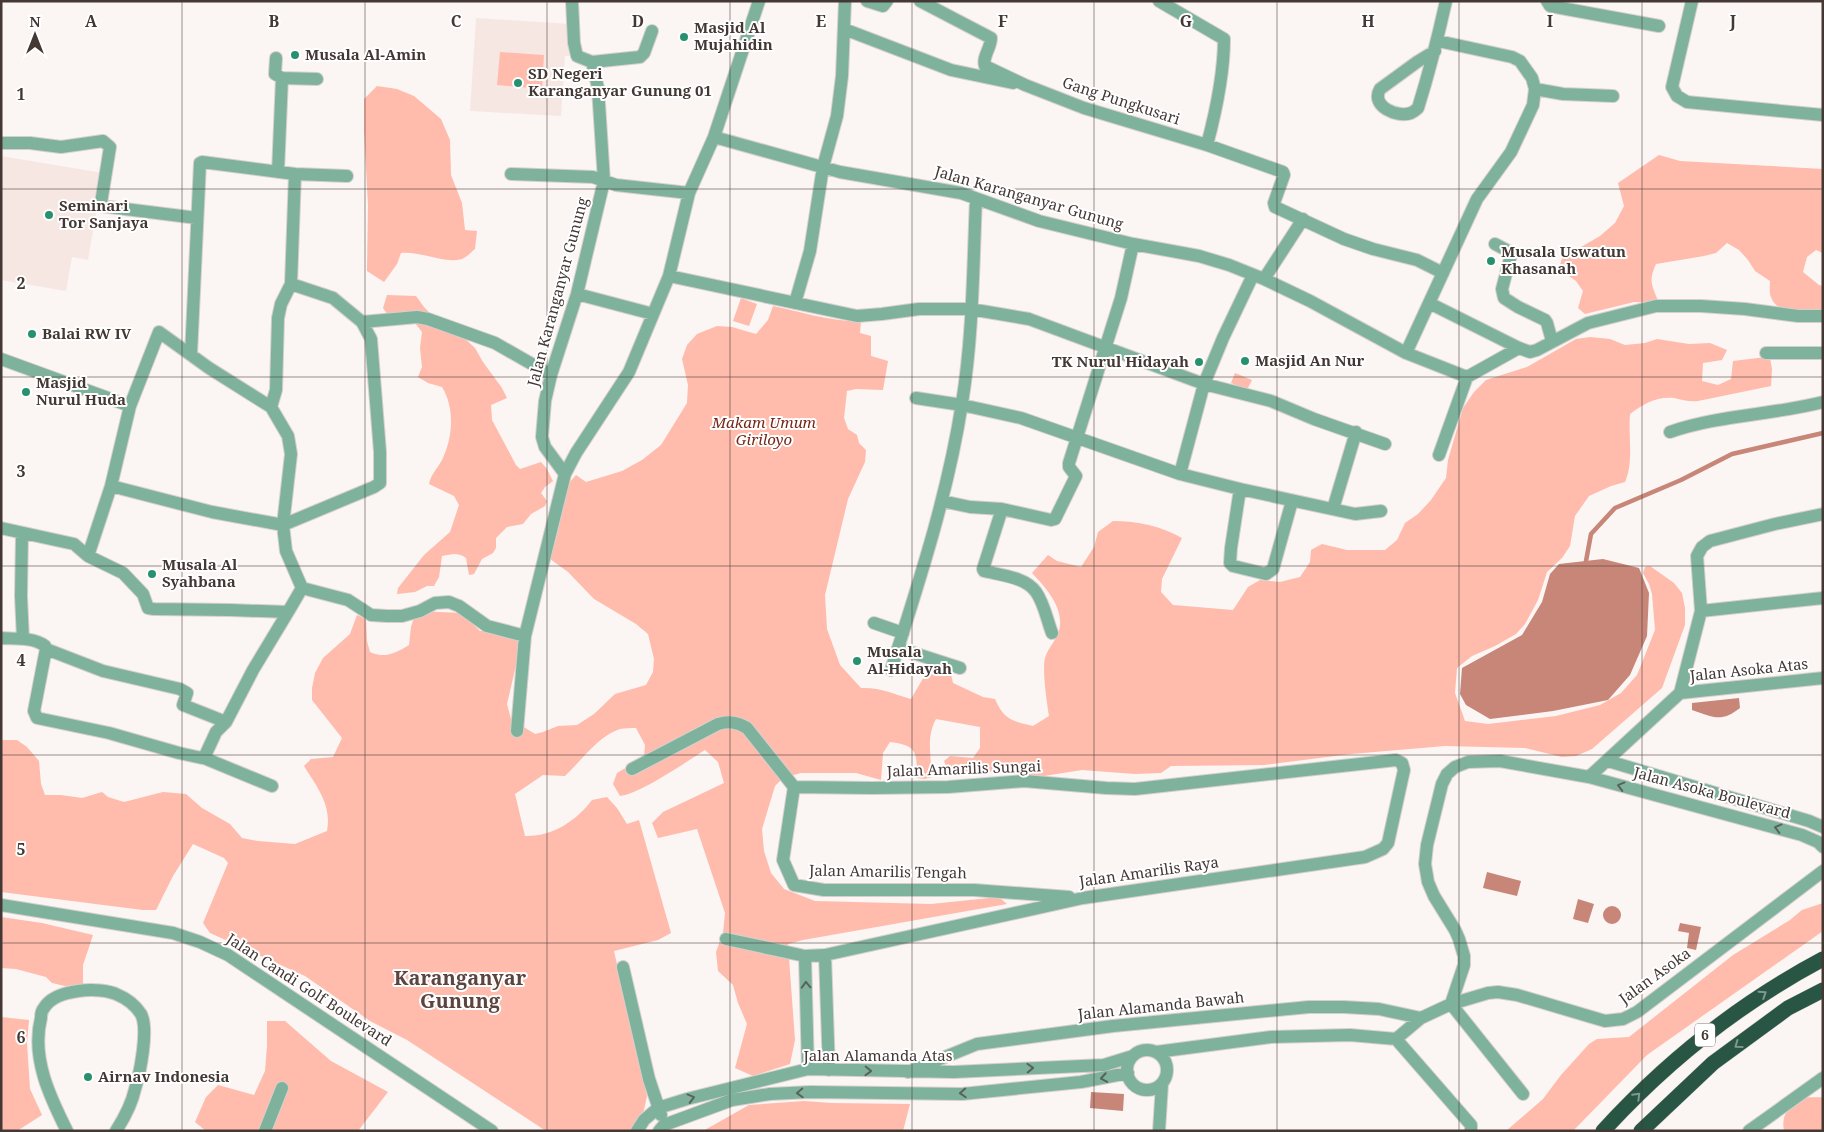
<svg xmlns="http://www.w3.org/2000/svg" width="1824" height="1132" font-family="'Noto Serif',serif">
<rect width="100%" height="100%" fill="#fbf5f3"/>
<!-- built -->
<path fill="#f7e7e3" d="M476 18 571 24 569 56H565L561 116 470 111Z
M1 156 103 173 88 260 72 257 66 291 1 280Z"/>
<!-- green -->
<path fill="#ffbbab" d="M500 52 544 55 542 89 497 85Z
M377 86 397 89 414 96 441 119 450 140 451 175 462 203 465 230 477 231 475 249C471 252 467 257 462 259 444 264 421 251 401 253L397 264 384 282 367 271 368 205 364 131V99Z
M1659 155 1680 161 1823 169V253L1816 250 1807 257 1803 272 1819 285 1823 286V310C1807 311 1777 316 1771 297 1769 293 1770 286 1770 281L1755 271 1748 260 1739 250 1727 243 1716 253 1704 256 1656 264C1648 281 1652 286 1659 303L1634 302 1585 314 1578 308 1583 291 1576 281 1559 269 1562 258 1600 236 1615 223 1624 206 1618 183Z
M387 295 416 296 424 307 438 322 459 333 475 348 483 362 502 388 507 398 491 405 492 420 516 465 520 469 541 462 547 469 553 481 545 487 541 493 547 501 545 506 531 514 523 524 507 527 496 538V548L493 553 482 559 474 574 469 575 466 558C458 552 452 554 442 556L439 577 434 586H427L415 592 397 594 398 588 424 555 450 532 459 505 454 496 429 484C431 474 437 469 442 460 453 438 455 408 442 387L428 383 418 377 422 367 420 348 422 332 415 323 391 319 383 308Z
M741 298 757 304 749 326 733 321Z
M773 306C802 312 831 322 861 321L860 333 871 336V356L888 361 883 390 856 389 847 391 844 418 848 429 857 435 859 443 866 450 865 462 848 499 825 595 827 629 840 665 861 688C879 687 894 694 911 699L925 675 950 670 953 683 983 697 995 699C1004 720 1012 721 1033 726L1049 716C1047 703 1042 671 1045 658 1048 647 1059 638 1060 626 1062 605 1045 587 1032 573L1048 555 1057 561 1081 567 1094 547 1098 532 1113 521C1138 521 1160 526 1182 538L1162 579 1161 592 1173 605 1233 610 1248 587 1260 580 1280 582 1300 577 1310 562 1311 550 1322 544 1347 550H1385L1397 540 1405 523 1418 514 1431 500 1446 478 1448 460 1463 408 1474 392 1486 380 1527 367 1576 339 1590 337 1610 339 1625 345 1645 343 1657 339 1689 344 1710 343 1727 350 1722 360 1703 363 1702 381 1718 385 1731 379 1733 361 1766 357 1770 358 1772 369 1771 386 1698 401C1689 402 1683 400 1674 398 1657 396 1643 404 1630 414 1628 436 1634 462 1625 482L1611 486 1589 496 1575 516 1570 546 1562 558 1547 572 1538 600 1525 624 1516 634 1495 646 1472 656 1457 668 1455 693 1465 721 1488 724 1556 716 1600 705 1621 693 1637 675 1655 630 1652 594 1649 584 1643 573 1645 567 1650 566 1674 583 1682 593 1685 608V625L1662 688 1592 749 1576 756 1562 757 1525 748 1445 746 1351 754 1264 765 1171 766 1161 773 1135 774 1082 770 1044 776 1026 775 1005 770 950 776 944 761 950 756 973 758 980 748V727L936 719C926 737 931 757 932 777L925 779 916 778C918 753 917 745 890 742L883 753 881 780 856 773H801L783 778 775 786 762 829 764 851 771 873 784 889 815 901 931 904 999 897 1007 904 803 940 788 944 795 1040 790 1064 753 1076 735 1068 747 1024 738 1003 733 985 718 971 716 952 723 933 725 913 697 829 658 838 652 823 663 812 724 783 718 762 705 750C686 762 640 794 620 796L613 784 617 773 644 757 645 745 636 728C631 728 625 728 620 729 598 736 582 760 565 776L543 775 515 794 525 836C552 837 576 821 592 800L607 797 617 808 627 824 639 820 671 933 658 940 614 951 647 1096 644 1110 630 1131H546L407 1040 370 1021 305 976 210 933 203 923 228 863 224 858 193 844 173 876 156 910H143L1 892V740H17L27 747 39 761 41 784 45 795H61L82 798 102 792 108 797 124 802 163 792 186 794 202 808 230 824 242 838 258 841 295 844 327 831C332 805 317 787 304 766L311 759 333 757 342 738 312 700V688L315 673 323 658 350 634 357 615 366 619 367 641 370 652C385 659 396 653 409 645L411 627 416 611 462 613 480 631 505 632 515 635 520 648 507 704 511 719 535 734 543 732 558 726 577 725 594 714 615 694 646 685 653 672 654 659 648 634 636 624 594 599 568 572 546 556 555 543 569 483 576 475 586 482 622 471 642 460 661 445 687 403 688 385 682 359 687 345 697 334 717 326 732 327 756 334 768 320Z
M1235 373 1252 380 1247 390 1231 383Z
M1823 903V931L1647 1055 1573 1131H1506L1543 1099 1561 1075 1589 1044 1597 1039 1629 1037 1733 955 1790 920 1802 910Z
M1 917 42 923 93 935 83 965V985L65 986 52 983 46 977 16 969 1 968Z
M1 1017 29 1020 27 1043 30 1089 42 1115 17 1131H1Z
M267 1021H285L331 1061 388 1092 358 1131H206L195 1122 206 1097 218 1085 254 1095 265 1071 267 1046Z
M1823 1097V1131H1784C1781 1115 1788 1106 1803 1099 1808 1096 1816 1098 1823 1097Z
M804 1101 831 1103 910 1104 903 1131H703L749 1105Z"/>
<!-- water -->
<path fill="#c78678" d="M1603 559 1639 568 1649 593 1647 636 1630 675 1608 700 1553 711 1490 719 1466 705 1460 694 1462 668 1522 635 1542 602 1550 574 1559 564Z
M1739 698 1740 708C1721 723 1713 717 1692 710V703Z
M1487 872 1521 881 1517 896 1483 888Z
M1578 899 1594 904 1588 923 1573 919Z
M1603 915a9 9 0 1 1 18 0a9 9 0 1 1-18 0Z
M1680 923 1701 927 1696 950 1687 948 1689 933 1678 931Z
M1091 1092 1124 1094 1123 1111 1090 1108Z"/>
<g fill="none" stroke-linecap="round" stroke-linejoin="round">
<!-- stream -->
<path stroke="#c78678" stroke-width="4.5" d="M1586 561 1591 534 1615 508 1681 480 1732 454 1823 433"/>
<defs>
<path id="minor" d="M867 1 883 6 887 1
M920 1 991 38C991 48 982 57 985 66L1025 85 1084 108 1207 145 1283 172 1284 175 1274 203 1275 207 1344 239 1373 249 1417 260 1443 273
M1159 1 1224 39C1224 74 1216 111 1207 145
M1547 1 1550 6 1659 26
M1692 1 1672 87 1677 96 1687 102 1823 115
M844 29 951 70 1013 83
M1435 51 1417 62 1380 89C1370 106 1397 118 1411 113 1413 112 1417 109 1418 108 1429 73 1438 37 1446 1
M276 58 275 74 282 78
M592 62 640 57 644 53 652 31
M1535 89 1563 94 1613 96
M714 137 840 172 961 193 1039 221 1133 244 1199 256 1229 265 1264 279 1310 301 1406 353 1467 377 1519 348 1530 352 1537 350 1588 323 1656 306H1701L1745 309 1798 316H1823
M1 143H30L61 147 103 141 110 147 101 203V206L197 218
M278 172 282 78 317 79
M295 174 347 176
M511 174 593 177 616 185 689 193
M1495 244 1510 252 1511 255 1502 289 1504 298 1518 307 1545 320 1547 323 1552 341
M669 276 857 316 882 314 919 309H970L1029 319 1204 384 1271 401 1314 419 1385 444
M1264 279 1303 219
M577 294 653 314
M795 303 810 251 823 167 837 116 842 76 845 1
M1429 303 1519 348
M362 322 417 317 428 319 495 343 551 375
M1406 353 1477 199 1511 152 1533 105 1535 89 1532 78 1520 61 1512 57 1438 41
M1766 353H1823
M191 355 200 163 202 162 295 174 291 284 281 304 278 318 276 390 271 407
M1 359 130 406
M916 398 962 405 1021 418 1180 474 1240 489 1355 514 1381 511
M1670 432C1719 415 1772 415 1823 402
M1439 455 1467 377
M565 474 545 447 542 437 545 401 551 375 577 294 604 181 598 88 592 62 577 56 574 43 572 1
M1180 474 1204 384 1223 338 1253 275
M111 486 212 512 283 525 374 487 380 483V452L371 339 362 322 333 298 291 284
M1240 489 1231 548 1230 563 1233 566 1266 574 1273 569 1292 501
M942 501 970 507 1002 509 1051 520 1055 519 1076 476 1069 467V463L1121 298 1133 244
M1002 509 983 569 984 571C1000 575 1026 577 1036 592 1044 603 1047 620 1052 633
M1333 509 1356 432
M1 528 74 544 88 556 123 573 143 594 148 608 154 609 230 610 288 612 302 588
M22 533 21 596 23 639
M88 556 111 486 130 406 159 332 209 368 271 407 288 436 291 454 283 525 286 551 302 588
M302 588 348 600 371 615 387 616H402L420 611 435 603 449 602 459 606 487 626 525 636
M1701 611 1823 598
M874 623 903 633
M1 638C14 639 34 637 45 646L46 649 34 711 37 718 109 733 179 753 202 758H204L216 732 226 722 253 670 288 612
M898 648 960 668
M46 649 103 671 180 689 187 693 183 705 226 722
M891 670C919 582 948 494 962 403 973 336 973 267 976 199
M1680 693 1823 678
M517 731 525 636 565 474 576 453 629 372 669 276 689 193 714 137 759 1
M204 758 272 786
M1608 761 1809 821 1823 827
M632 769 718 724C729 721 737 722 747 728L794 787
M1589 777 1680 693 1701 611 1697 556 1702 547 1710 541 1775 524 1823 514
M794 787 783 860 794 885 824 890H974L1069 897
M1 905 173 933 200 942 228 955 492 1131
M726 939 805 956 825 955 1083 898 1365 857 1383 849 1388 843 1404 770 1402 763 1396 760 1135 789 1106 788 1024 781 948 787 872 788 794 787
M825 955 829 1070
M805 956 808 1069
M623 967 649 1079 661 1115
M1396 1039 1421 1018 1451 1004 1464 965V956L1459 939 1455 930 1434 896 1428 882 1425 864 1427 845 1442 784 1447 774 1455 767 1468 762 1500 761 1589 777 1802 835 1818 842 1823 847
M1396 1039 1471 1125V1131
M1127 1070a20 20 0 1 1 40 0a20 20 0 1 1-40 0Z
M1156 1052 1271 1037 1350 1035 1396 1039
M908 1072 977 1044 1113 1026 1309 1007H1344L1379 1009 1421 1018
M1523 1094 1451 1004 1488 993 1498 992 1517 995 1605 1021 1623 1019 1637 1012 1823 871
M67 1131C50 1097 31 1058 41 1018 41 1015 42 1010 44 1008 55 989 100 986 118 995 128 999 135 1005 141 1014 149 1029 140 1073 135 1089 132 1103 123 1120 116 1131
M265 1131 282 1088
M637 1131 644 1120 658 1108 687 1099 808 1069 954 1072 1104 1065 1133 1056
M659 1131 664 1125 732 1100 770 1094 810 1092 962 1094 1081 1082 1128 1073
M1159 1131 1162 1084
M1749 1131 1823 1078"/>
<path id="highway" d="M1603 1131C1666 1062 1740 1003 1823 959
M1641 1131 1713 1063 1788 1008 1823 990"/>
</defs>
<!-- minor casing -->
<use href="#minor" stroke="#d6cfcd" stroke-width="14"/>
<!-- highway casing -->
<use href="#highway" stroke="#d6cfcd" stroke-width="16"/>
<!-- minor -->
<use href="#minor" stroke="#7eb29d" stroke-width="12"/>
<!-- highway -->
<use href="#highway" stroke="#295544" stroke-width="15"/>
</g>
<!-- one-way arrows -->
<defs><path id="oneway-chevron" d="M-2-3.5L2.5 0L-2 3.5" fill="none" stroke-width="1.6" stroke-linecap="round" stroke-linejoin="round" transform="scale(1.25)"/></defs>
<g stroke="#586359">
<use href="#oneway-chevron" transform="translate(1621 786) rotate(-165)"/>
<use href="#oneway-chevron" transform="translate(1778 828) rotate(-165)"/>
<use href="#oneway-chevron" transform="translate(806 985) rotate(-92)"/>
<use href="#oneway-chevron" transform="translate(1030 1068) rotate(-2)"/>
<use href="#oneway-chevron" transform="translate(868 1071) rotate(2)"/>
<use href="#oneway-chevron" transform="translate(1104 1078) rotate(170)"/>
<use href="#oneway-chevron" transform="translate(800 1093) rotate(177)"/>
<use href="#oneway-chevron" transform="translate(963 1093) rotate(177)"/>
<use href="#oneway-chevron" transform="translate(691 1098) rotate(-15)"/>
</g>
<g stroke="#7f998f">
<use href="#oneway-chevron" transform="translate(1763 994) rotate(-33)"/>
<use href="#oneway-chevron" transform="translate(1738 1045) rotate(144)"/>
<use href="#oneway-chevron" transform="translate(1637 1096) rotate(-45)"/>
</g>
<!-- grid -->
<path fill="none" stroke="#443835" stroke-width="1" stroke-opacity="0.55" d="M182 1V1131M365 1V1131M547 1V1131M730 1V1131M912 1V1131M1094 1V1131M1277 1V1131M1459 1V1131M1642 1V1131M1 189H1823M1 377H1823M1 566H1823M1 755H1823M1 943H1823"/>
<!-- markers -->
<g fill="#27916f" stroke="#fff" stroke-width="2">
<circle cx="684" cy="37" r="5"/>
<circle cx="295" cy="55" r="5"/>
<circle cx="518" cy="83" r="5"/>
<circle cx="49" cy="215" r="5"/>
<circle cx="1491" cy="261" r="5"/>
<circle cx="32" cy="334" r="5"/>
<circle cx="1245" cy="361" r="5"/>
<circle cx="1199" cy="362" r="5"/>
<circle cx="26" cy="392" r="5"/>
<circle cx="152" cy="574" r="5"/>
<circle cx="857" cy="661" r="5"/>
<circle cx="88" cy="1077" r="5"/>
</g>
<g text-anchor="middle" stroke-width="4" stroke-linejoin="round" paint-order="stroke">
<!-- shield labels -->
<rect fill="#fff" stroke="#7c7472" stroke-width="1" x="1695" y="1023.5" width="20" height="23" rx="4"/>
<g font-size="14" font-weight="bold" fill="#443835">
<text x="1705" y="1040">6</text>
</g>
<!-- poi labels -->
<g font-size="15" font-weight="bold" fill="#443835" stroke="#fff" text-anchor="start">
<text x="694" y="33">Masjid Al<tspan x="694" dy="17">Mujahidin</tspan></text>
<text x="305" y="60">Musala Al-Amin</text>
<text x="528" y="79">SD Negeri<tspan x="528" dy="17">Karanganyar Gunung 01</tspan></text>
<text x="59" y="211">Seminari<tspan x="59" dy="17">Tor Sanjaya</tspan></text>
<text x="1501" y="257">Musala Uswatun<tspan x="1501" dy="17">Khasanah</tspan></text>
<text x="42" y="339">Balai RW IV</text>
<text x="1255" y="366">Masjid An Nur</text>
<text x="1189" y="367" text-anchor="end">TK Nurul Hidayah</text>
<text x="36" y="388">Masjid<tspan x="36" dy="17">Nurul Huda</tspan></text>
<text x="162" y="570">Musala Al<tspan x="162" dy="17">Syahbana</tspan></text>
<text x="867" y="657">Musala<tspan x="867" dy="17">Al-Hidayah</tspan></text>
<text x="98" y="1082">Airnav Indonesia</text>
</g>
<!-- street labels -->
<g font-size="15" fill="#443835" stroke="#fff">
<text transform="translate(1121 101) rotate(18)" y="5">Gang Pungkusari</text>
<text transform="translate(1029 198) rotate(16)" y="5">Jalan Karanganyar Gunung</text>
<text transform="translate(558 292) rotate(-75)" y="5">Jalan Karanganyar Gunung</text>
<text transform="translate(1749 670) rotate(-6)" y="5">Jalan Asoka Atas</text>
<text transform="translate(964 769) rotate(-2)" y="5">Jalan Amarilis Sungai</text>
<text transform="translate(1712 793) rotate(15)" y="5">Jalan Asoka Boulevard</text>
<text transform="translate(888 872) rotate(1)" y="5">Jalan Amarilis Tengah</text>
<text transform="translate(1149 872) rotate(-8)" y="5">Jalan Amarilis Raya</text>
<text transform="translate(1655 976) rotate(-36)" y="5">Jalan Asoka</text>
<text transform="translate(309 990) rotate(33)" y="5">Jalan Candi Golf Boulevard</text>
<text transform="translate(1161 1006) rotate(-6)" y="5">Jalan Alamanda Bawah</text>
<text x="878" y="1061">Jalan Alamanda Atas</text>
</g>
<!-- park labels -->
<g font-size="15" font-style="italic" fill="#752717" stroke="#fff">
<text x="764" y="428">Makam Umum<tspan x="764" dy="17">Giriloyo</tspan></text>
</g>
<!-- district labels -->
<g font-size="20" font-weight="bold" fill="#5d443e" stroke="#fff">
<text x="460" y="985">Karanganyar<tspan x="460" dy="23">Gunung</tspan></text>
</g>
</g>
<g font-size="16" text-anchor="middle" font-weight="bold" fill="#443835" stroke="#fff" stroke-width="4" stroke-linejoin="round" paint-order="stroke">
<text x="91" y="27">A</text>
<text x="274" y="27">B</text>
<text x="456" y="27">C</text>
<text x="638" y="27">D</text>
<text x="821" y="27">E</text>
<text x="1003" y="27">F</text>
<text x="1186" y="27">G</text>
<text x="1368" y="27">H</text>
<text x="1550" y="27">I</text>
<text x="1733" y="27">J</text>
<text x="21" y="100">1</text>
<text x="21" y="289">2</text>
<text x="21" y="477">3</text>
<text x="21" y="666">4</text>
<text x="21" y="855">5</text>
<text x="21" y="1043">6</text>
</g>
<!-- border -->
<rect width="1824" height="1132" fill="none" stroke="#443835" stroke-width="5"/>
<!-- north arrow -->
<g transform="translate(35 35)" stroke="#ffffff" stroke-width="4" paint-order="stroke">
<path d="M0-4L9 19L0 12L-9 19Z" fill="#443835"/>
<text y="-8" font-size="14" font-weight="bold" text-anchor="middle" fill="#443835">N</text>
</g>
</svg>
